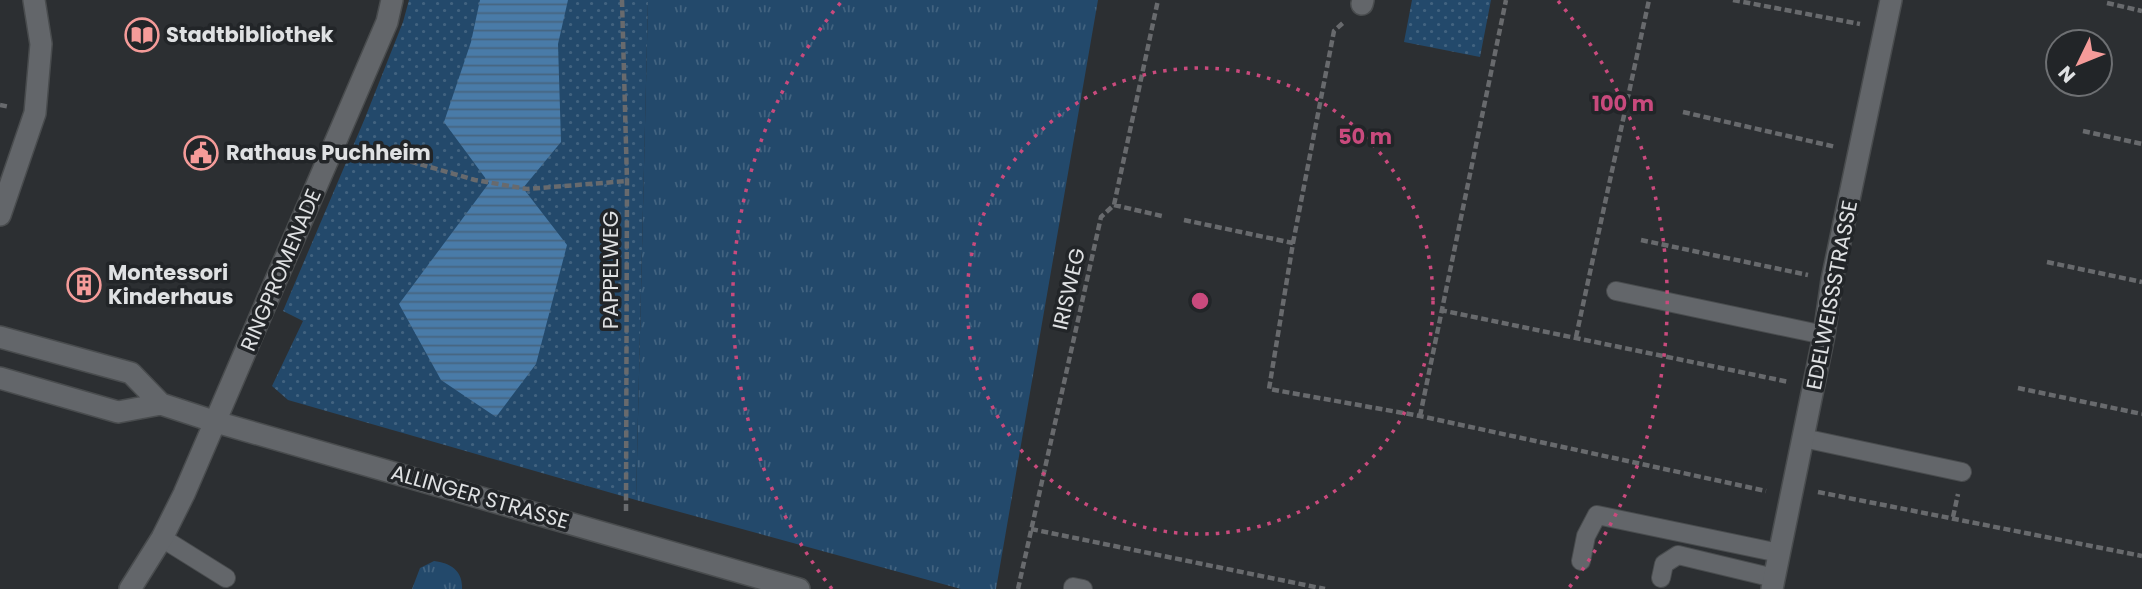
<svg xmlns="http://www.w3.org/2000/svg" width="2142" height="589" font-family="Poppins,sans-serif">
<defs>
<pattern id="grass-tufts" width="24" height="20" patternUnits="userSpaceOnUse" patternTransform="scale(1.75)"><rect width="24" height="20" fill="#23496b"/><path d="M3 7l-1-3M5 7V3M7 7l1-3M15 17l-1-3M17 17v-4M19 17l1-3" fill="none" stroke="#426380"/></pattern>
<pattern id="park-dots" width="8" height="8" patternUnits="userSpaceOnUse" patternTransform="scale(1.75)"><rect width="8" height="8" fill="#23496b"/><path d="M2 2h.1M6 6h.1" fill="none" stroke="#426380" stroke-width="1.8" stroke-linecap="round"/></pattern>
<pattern id="water-rules" width="6" height="5" patternUnits="userSpaceOnUse" patternTransform="scale(1.75)"><rect width="6" height="5" fill="#497ba8"/><path d="M0 2.5h6" fill="none" stroke="#476580"/></pattern>
</defs>
<rect width="100%" height="100%" fill="#2c2f32"/>
<!-- grass -->
<path fill="url(#grass-tufts)" d="M648 0H1098L996 589H961L636 500Z
M434 561C451 563 463 571 462 589H412L420 568Z"/>
<!-- park -->
<path fill="url(#park-dots)" d="M409 0H648L636 500 288 400 272 386 303 321 283 311 365 118 403 22Z
M1412 0H1491L1480 57 1404 42Z"/>
<!-- water -->
<path fill="url(#water-rules)" d="M480 0H568L558 44 561 142 523 188 567 245 536 364 496 417 441 380 399 304 489 183 444 122 471 42Z"/>
<g fill="none" stroke-linecap="round" stroke-linejoin="round">
<defs>
<path id="lane" d="M1616 291 1824 335
M1803 438 1962 472
M162 538 226 578
M1581 561 1586 536 1597 515 1779 553
M1661 578 1664 564 1678 555 1774 578
M1073 589V587L1083 589"/>
<path id="street" d="M1362 4 1363 0
M0 215 35 113 41 44 34 0
M0 337 131 373 161 404 216 422 799 589
M0 378 118 412 161 404
M130 589 162 538 184 494 387 22 392 0
M1772 589 1824 335 1832 280 1891 0"/>
</defs>
<!-- lane casing -->
<use href="#lane" stroke="#494c4e" stroke-width="20"/>
<!-- street casing -->
<use href="#street" stroke="#494c4e" stroke-width="24"/>
<!-- path -->
<path stroke="#686a6d" stroke-width="4.5" stroke-dasharray="7 3.5" stroke-linecap="butt" d="M622 0 627 181 626 514
M1733 0 1860 24
M2107 3 2142 11
M0 105 10 107
M1683 112 1836 147
M2083 131 2142 144
M360 147 475 180 527 189 627 181
M1114 205 1162 216
M1184 220 1293 243 1269 389 1420 416 1766 491
M1641 240 1808 275
M1293 243 1334 31 1344 22
M2047 262 2142 282
M1440 310 1789 382
M1576 337 1649 0
M2018 388 2142 414
M1420 416 1506 0
M1818 492 2142 556
M1953 517 1958 494
M1031 529 1325 589
M1018 589 1101 217 1114 205 1158 0"/>
<!-- lane -->
<use href="#lane" stroke="#63666a" stroke-width="18"/>
<!-- street -->
<use href="#street" stroke="#63666a" stroke-width="21"/>
</g>
<!-- distance rings -->
<g fill="none" stroke="#c94a7d" stroke-width="3.5" stroke-dasharray="3.5 7">
<circle cx="1200" cy="301" r="233"/>
<path d="M832 589A467 467 0 0 1 842 1M1558 1A467 467 0 0 1 1568 589"/>
</g>
<!-- icons -->
<defs>
<symbol id="library-ring" viewBox="-11 -11 22 22"><circle r="9.5" fill="#222528" stroke="#f59b99" stroke-width="1.5"/><path d="M-6-4Q-3-5.5-.7-3.5V5Q-3 3-6 4ZM6-4Q3-5.5 .7-3.5V5Q3 3 6 4Z" fill="#f59b99"/></symbol>
<symbol id="civic-ring" viewBox="-11 -11 22 22"><circle r="9.5" fill="#222528" stroke="#f59b99" stroke-width="1.5"/><path d="M-.6-6.5H3V-4.5H.6V-3L4-1V1h2V6H-6V1h2V-1L-.6-3ZM-1.2 2.5V6h2.4V2.5Z" fill="#f59b99"/></symbol>
<symbol id="building-ring" viewBox="-11 -11 22 22"><circle r="9.5" fill="#222528" stroke="#f59b99" stroke-width="1.5"/><path d="M-4-6H4V6H1V3H-1V6H-4ZM-2.5-4.3h1.7v1.8h-1.7ZM.8-4.3h1.7v1.8H.8ZM-2.5-1h1.7V.8h-1.7ZM.8-1h1.7V.8H.8Z" fill="#f59b99"/></symbol>
</defs>
<g fill-rule="evenodd">
<use href="#library-ring" x="123" y="16" width="38" height="38"/>
<use href="#civic-ring" x="182" y="134" width="38" height="38"/>
<use href="#building-ring" x="65" y="266" width="38" height="38"/>
</g>
<g text-anchor="middle" stroke-width="7" stroke-linejoin="round" paint-order="stroke">
<!-- poi labels -->
<g font-size="21" font-weight="bold" fill="#dfe1e3" stroke="#222528" text-anchor="start">
<text x="166" y="42">Stadtbibliothek</text>
<text x="226" y="160">Rathaus Puchheim</text>
<text x="108" y="280">Montessori<tspan x="108" dy="24">Kinderhaus</tspan></text>
</g>
<!-- street labels -->
<g font-size="21" fill="#dfe1e3" stroke="#222528">
<text transform="translate(281 270) rotate(-67)" y="7">RINGPROMENADE</text>
<text transform="translate(611 270) rotate(-90)" y="7">PAPPELWEG</text>
<text transform="translate(1069 289) rotate(-77)" y="7">IRISWEG</text>
<text transform="translate(1832 295) rotate(-79)" y="7">EDELWEISSSTRASSE</text>
<text transform="translate(480 497) rotate(16)" y="7">ALLINGER STRASSE</text>
</g>
</g>
<circle cx="1200" cy="301" r="10" fill="#c94a7d" stroke="#222528" stroke-width="3.5"/>
<g font-size="21" text-anchor="middle" font-weight="bold" fill="#c94a7d" stroke="#222528" stroke-width="7" stroke-linejoin="round" paint-order="stroke">
<text x="1623" y="111">100 m</text>
<text x="1365" y="144">50 m</text>
</g>
<!-- north arrow -->
<g transform="translate(2079 63) rotate(227)"><circle r="33" fill="#222528" stroke="#6e7073" stroke-width="2"/>
<path d="M0-5L12 26L0 18L-12 26Z" fill="#f59b99"/>
<text y="-10" font-size="19" font-weight="bold" text-anchor="middle" fill="#dfe1e3">N</text>
</g>
</svg>
